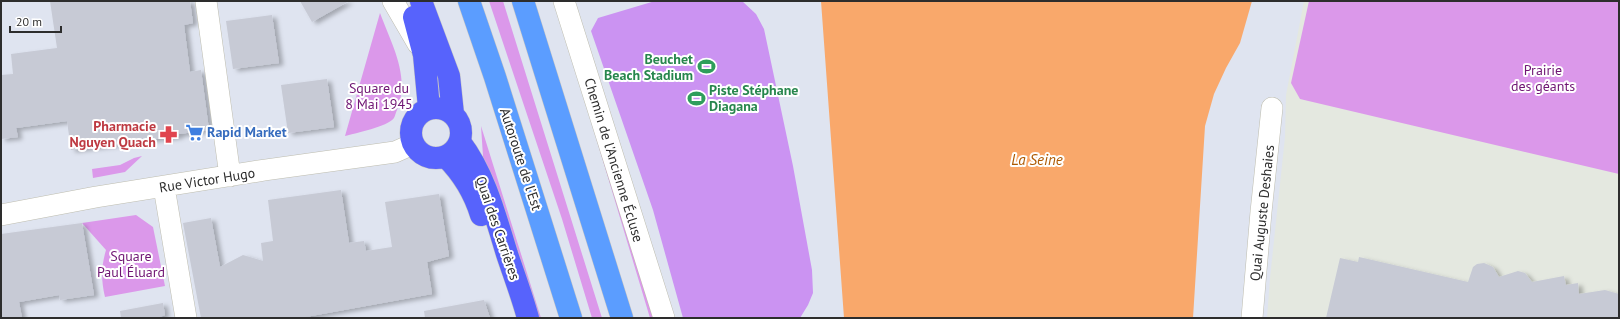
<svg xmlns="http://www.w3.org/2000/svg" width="1620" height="319" font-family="'PT Sans',sans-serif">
<defs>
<filter id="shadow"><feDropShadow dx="4.5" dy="2.5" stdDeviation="2" flood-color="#0004"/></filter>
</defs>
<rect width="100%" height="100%" fill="#dfe4f0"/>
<!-- industrial -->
<path fill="#e4e8e0" d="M1304 1H1619V318H1267L1270 278 1285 137 1286 95Z"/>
<!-- green -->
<path fill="#db98ea" d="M489 1H503L602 318H592L562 219Z
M1309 1H1619V174L1300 99 1291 83Z
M380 13C391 43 411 77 397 110 396 112 395 116 394 118 387 127 356 133 345 136Z
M580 84 657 318H650Z
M481 126 541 318H529L485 186Z
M142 156 125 172 93 178 92 169 120 165 134 158Z
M136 215 153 227 165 286 105 297C101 280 101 267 106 250L82 223Z"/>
<!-- pitch -->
<path fill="#cb93f2" d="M655 1H742L756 14 764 29 793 166 812 270 813 293 808 305 800 318H683L653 210 591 31 598 18Z"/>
<!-- water -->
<path fill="#f9a86b" d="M821 1H1252L1240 43 1226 68 1214 94 1205 126 1193 318H844Z"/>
<!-- building -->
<path fill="#c7cad5" filter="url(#shadow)" d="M50 1H190L193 23 184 25 190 72 201 70 209 130 179 134V136L71 150 67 121 16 128 18 137 1 139V75L13 74 11 54 57 48Z
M300 1H349L312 22Z
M272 15 279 63 233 69 226 21Z
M327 79 334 127 288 133 281 85Z
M341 190 349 243 364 241 366 251 392 247 385 202 439 194 449 256 427 262 432 294 300 318H201L183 223 211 218 220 267 243 255 263 261 261 243 273 241 268 200Z
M82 223 94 295 60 300 59 295 19 302 22 318H1V234Z
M1359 257 1468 282 1473 267 1477 264 1484 263 1493 267 1499 277 1518 271 1525 273 1532 282 1564 276 1566 285 1578 283 1579 294 1605 290 1619 294V318H1326L1340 258 1358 262Z
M484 300 490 318H425L424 311Z
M163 303 165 315 157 318H121L120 311Z"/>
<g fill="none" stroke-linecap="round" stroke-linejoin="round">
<defs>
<path id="minor" d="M206 1 230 176
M393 1 418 44
M564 1 664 318
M164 187 186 318
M1 215 96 197 265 170 395 152 413 144
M1252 318 1261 212 1272 108"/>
<path id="major" d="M421 1 449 76 453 114
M414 17 424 55 429 108
M411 133a25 25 0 1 1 50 0a25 25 0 1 1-50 0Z
M460 142C485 175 495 215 507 254 514 275 522 296 528 318
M446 157C462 173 474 192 481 215"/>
<path id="highway" d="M469 1 495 77 571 318
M523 1 622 318"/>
</defs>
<!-- minor casing -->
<use href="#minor" stroke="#bebdaf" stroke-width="22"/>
<!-- major casing -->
<use href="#major" stroke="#c4c4c4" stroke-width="23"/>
<!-- highway casing -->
<use href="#highway" stroke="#c4c4c4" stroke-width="23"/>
<!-- minor -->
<use href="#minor" stroke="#fff" stroke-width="21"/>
<!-- major -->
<use href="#major" stroke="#5763fc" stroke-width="22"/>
<!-- highway -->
<use href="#highway" stroke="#5b9dff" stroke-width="22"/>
</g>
<!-- icons -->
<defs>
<symbol id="stadium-bare" viewBox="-9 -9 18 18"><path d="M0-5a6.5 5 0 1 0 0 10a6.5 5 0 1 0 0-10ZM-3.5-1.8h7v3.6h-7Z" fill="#2e9e5b" stroke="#fff" stroke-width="2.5" paint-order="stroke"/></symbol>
<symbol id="supermarket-bare" viewBox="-9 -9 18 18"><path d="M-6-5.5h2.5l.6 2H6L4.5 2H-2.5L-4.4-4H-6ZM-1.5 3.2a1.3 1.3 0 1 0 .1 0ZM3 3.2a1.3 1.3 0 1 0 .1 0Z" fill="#3f7fe0" stroke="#fff" stroke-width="2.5" paint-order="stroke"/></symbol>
<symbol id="pharmacy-bare" viewBox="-9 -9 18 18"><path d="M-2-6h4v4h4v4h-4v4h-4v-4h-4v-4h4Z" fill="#e0444e" stroke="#fff" stroke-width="2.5" paint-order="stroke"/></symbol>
</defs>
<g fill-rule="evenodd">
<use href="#stadium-bare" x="694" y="54" width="25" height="25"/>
<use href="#stadium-bare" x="684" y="86" width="25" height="25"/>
<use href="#supermarket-bare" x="182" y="120" width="25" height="25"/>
<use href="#pharmacy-bare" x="156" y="122" width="25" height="25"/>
</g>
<g text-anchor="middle" stroke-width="4" stroke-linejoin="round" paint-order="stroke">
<!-- leisure labels -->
<g font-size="14" font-weight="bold" fill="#27864d" stroke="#fff" text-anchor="end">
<text x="693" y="64">Beuchet<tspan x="693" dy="16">Beach Stadium</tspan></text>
<text x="709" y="95" text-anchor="start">Piste Stéphane<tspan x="709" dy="16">Diagana</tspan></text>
</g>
<!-- park labels -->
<g font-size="14" fill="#6f1573" stroke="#fff">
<text x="1543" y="75">Prairie<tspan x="1543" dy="16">des géants</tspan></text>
<text x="379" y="93">Square du<tspan x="379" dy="16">8 Mai 1945</tspan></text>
<text x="131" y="261">Square<tspan x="131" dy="16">Paul Éluard</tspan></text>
</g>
<!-- health labels -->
<g font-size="14" font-weight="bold" fill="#be3a42" stroke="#fff" text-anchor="end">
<text x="156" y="131">Pharmacie<tspan x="156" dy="16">Nguyen Quach</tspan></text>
</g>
<!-- shop labels -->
<g font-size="14" font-weight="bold" fill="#366cbe" stroke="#fff" text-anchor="start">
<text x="207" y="137">Rapid Market</text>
</g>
<!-- street labels -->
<g font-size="14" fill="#2d2d2d" stroke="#fff">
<text transform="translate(521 159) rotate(72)" y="5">Autoroute de l’Est</text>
<text transform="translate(614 160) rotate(73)" y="5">Chemin de l'Ancienne Écluse</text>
<text transform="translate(207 180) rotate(-9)" y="5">Rue Victor Hugo</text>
<text transform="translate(1262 213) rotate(-84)" y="5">Quai Auguste Deshaies</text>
<text transform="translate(498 228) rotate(71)" y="5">Quai des Carrières</text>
</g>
<!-- water labels -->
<g font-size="15" font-style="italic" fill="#ad5902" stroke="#fff">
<text x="1037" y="165">La Seine</text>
</g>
</g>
<!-- border -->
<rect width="1620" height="319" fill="none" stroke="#2d2d2d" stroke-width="4"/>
<!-- scale -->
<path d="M10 26v6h51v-6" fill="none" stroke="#2d2d2d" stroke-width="2"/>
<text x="16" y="26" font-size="12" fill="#2d2d2d" stroke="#ffffff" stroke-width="3" paint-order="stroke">20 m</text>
</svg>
